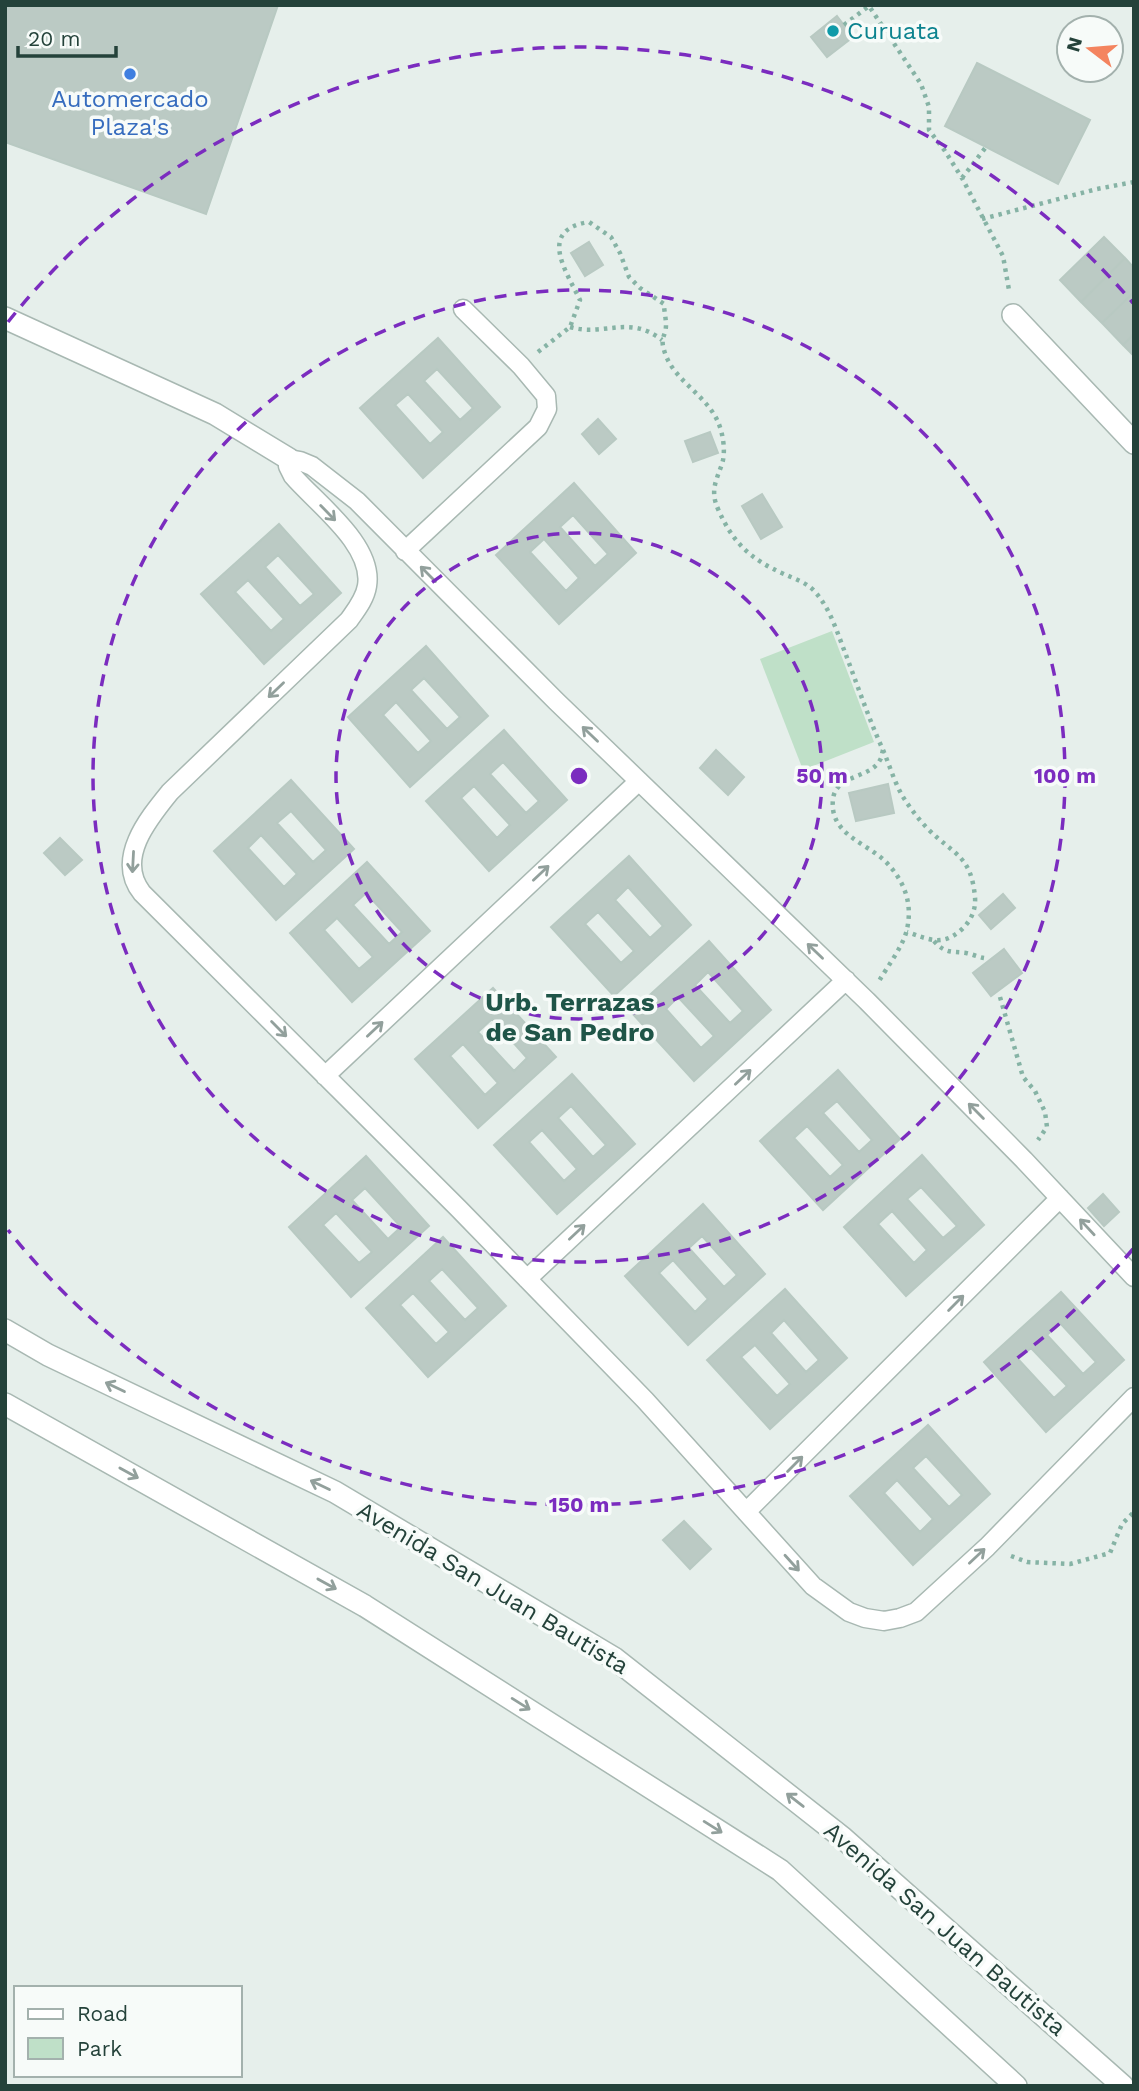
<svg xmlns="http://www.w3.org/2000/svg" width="1139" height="2091" font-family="'Work Sans',sans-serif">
<rect width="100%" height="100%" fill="#e6efeb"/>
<!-- green -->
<path fill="#bfe0c8" d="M832 631 874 742 803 770 760 659Z"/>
<!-- building -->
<path fill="#bbcac4" stroke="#b8c9c2" stroke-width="2" fill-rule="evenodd" d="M5 5H278L206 214 5 142Z
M837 16 853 37 827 57 811 37Z
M977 63 1090 120 1058 184 945 126Z
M1104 237 1125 258 1081 302 1060 280Z
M589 242 603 265 585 276 571 253Z
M1125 258 1134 268V292L1102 323 1081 302Z
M1134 292V334L1123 345 1102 323Z
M1134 334V356L1123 345Z
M438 338 500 407 423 478 360 408ZM437 369 473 408 460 420 424 381ZM408 394 443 432 430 444 395 405Z
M598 419 616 439 599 454 582 434Z
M710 432 718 453 693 462 685 441Z
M574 483 636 553 559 624 496 555ZM573 515 608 554 595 566 560 527ZM544 539 579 578 566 591 530 552Z
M762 494 782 527 761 539 742 506Z
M279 524 341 593 264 664 201 594ZM278 555 314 594 300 606 265 567ZM248 580 284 619 271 631 235 592Z
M426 646 488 716 410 787 348 717ZM424 678 460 717 447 729 411 690ZM396 702 431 741 418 753 383 715Z
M504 730 567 800 489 871 426 801ZM503 762 539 801 526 813 490 774ZM474 786 510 825 497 838 461 798Z
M716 750 744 777 728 795 700 768Z
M291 780 354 849 276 920 214 851ZM291 811 326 850 313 862 277 823ZM261 835 297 874 284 887 248 848Z
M888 784 894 813 856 821 849 793Z
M60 838 82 860 65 875 44 853Z
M629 856 691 925 614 996 551 927ZM628 887 663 926 650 938 615 900ZM598 912 634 951 621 963 585 924Z
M367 862 430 931 352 1002 290 933ZM366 893 402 932 389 944 353 905ZM337 918 373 957 359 969 324 930Z
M1003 894 1015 908 991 929 979 915Z
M709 941 771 1010 694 1081 631 1012ZM708 972 743 1011 730 1023 695 985ZM678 997 714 1036 701 1048 666 1009Z
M1004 949 1022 973 991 996 973 973Z
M493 988 556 1057 478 1128 415 1059ZM492 1019 527 1058 514 1071 478 1032ZM463 1044 498 1083 485 1095 450 1056Z
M838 1070 900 1139 823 1210 760 1141ZM837 1101 872 1140 859 1152 823 1113ZM807 1126 843 1165 830 1177 794 1138Z
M572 1074 635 1144 557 1214 494 1145ZM571 1106 606 1145 593 1157 558 1118ZM542 1130 577 1169 564 1181 529 1142Z
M922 1155 984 1225 906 1296 844 1227ZM921 1187 957 1226 943 1238 907 1199ZM892 1211 927 1250 914 1263 878 1224Z
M366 1156 429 1226 351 1297 289 1227ZM365 1188 401 1227 388 1239 352 1200ZM336 1213 372 1252 359 1263 323 1225Z
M1103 1194 1119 1212 1104 1226 1088 1208Z
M703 1204 765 1274 688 1345 625 1276ZM702 1236 737 1275 724 1287 689 1248ZM673 1260 708 1299 695 1312 659 1273Z
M443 1237 506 1306 428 1377 366 1308ZM442 1269 478 1308 465 1320 429 1281ZM413 1293 449 1332 436 1344 400 1305Z
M785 1289 847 1358 770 1429 707 1360ZM784 1320 819 1360 806 1372 771 1333ZM755 1345 790 1384 777 1396 741 1357Z
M1061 1292 1124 1360 1046 1432 984 1362ZM1060 1323 1096 1362 1083 1374 1047 1335ZM1031 1348 1067 1386 1054 1398 1018 1359Z
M928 1425 990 1494 913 1565 850 1496ZM926 1456 962 1495 949 1507 913 1468ZM897 1480 933 1519 920 1532 884 1493Z
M684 1521 711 1549 690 1569 663 1540Z"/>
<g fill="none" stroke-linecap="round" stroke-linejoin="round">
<defs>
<path id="lane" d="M405 551 538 427 547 409 546 396 521 366 463 309
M325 1076 639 781
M1134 1277 1024 1160 867 1001 556 701 357 501 312 466 300 461 289 459 288 466 293 476C317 504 374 545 367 586 365 599 356 610 349 620L170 792C148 819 115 859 142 893L458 1208 645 1400 813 1586 849 1612 865 1618 884 1621 900 1618 916 1612 987 1547 1134 1397
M527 1279 846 980
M746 1512 1060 1198"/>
<path id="street" d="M1013 315 1134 443
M5 318 215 414 289 459
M5 1330 48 1355 335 1492 614 1658 843 1838 1123 2086
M5 1404 365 1606 780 1870 1016 2086"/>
</defs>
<!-- lane casing -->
<use href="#lane" stroke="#a8b8b2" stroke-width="21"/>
<!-- street casing -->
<use href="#street" stroke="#a8b8b2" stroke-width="24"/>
<!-- path -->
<path stroke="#86b3a5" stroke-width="4.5" stroke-dasharray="3.5 5" stroke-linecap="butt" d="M844 25 869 6 921 84 929 107V130L945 151 962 178 1003 256 1009 290
M962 178 986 147
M982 219 1097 189 1134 182
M570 327C604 337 629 314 662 340
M538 352 570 327 580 300C566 271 537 230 589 222L611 237 620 253 629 277 640 288 664 304C664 311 666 318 666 325 666 336 660 337 664 350 672 380 706 394 718 422 723 433 726 452 722 464 716 481 710 491 718 509 733 543 750 559 784 574 795 579 808 583 816 593 831 610 838 635 846 655 858 687 869 719 883 750 882 753 882 757 880 760 870 779 836 774 833 799 829 834 865 842 885 861 904 880 913 903 907 929 904 945 887 967 879 981
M883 750C890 766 895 785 905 800 911 809 920 821 928 829 954 855 971 855 975 897 976 910 971 921 961 930 942 947 928 939 907 932
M934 941C945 954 952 951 966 953 972 954 978 957 984 958
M1000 997 1023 1077 1035 1091 1045 1112 1047 1127 1038 1140
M1011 1556 1027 1562 1070 1564 1110 1553 1122 1524 1134 1512"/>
<!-- lane -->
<use href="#lane" stroke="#fff" stroke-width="18"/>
<!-- street -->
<use href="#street" stroke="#fff" stroke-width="21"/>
</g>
<!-- one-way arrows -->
<defs><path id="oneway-shaft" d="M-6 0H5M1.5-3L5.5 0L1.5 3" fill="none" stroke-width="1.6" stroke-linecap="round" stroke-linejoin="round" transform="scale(1.75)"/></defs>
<g stroke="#92a09c">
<use href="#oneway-shaft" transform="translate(328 513) rotate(46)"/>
<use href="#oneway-shaft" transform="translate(428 574) rotate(-135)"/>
<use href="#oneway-shaft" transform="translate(276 690) rotate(136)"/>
<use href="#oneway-shaft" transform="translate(590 734) rotate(-136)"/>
<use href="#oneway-shaft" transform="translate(133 862) rotate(93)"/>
<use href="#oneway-shaft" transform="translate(541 873) rotate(-43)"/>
<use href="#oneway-shaft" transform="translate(815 951) rotate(-136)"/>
<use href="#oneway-shaft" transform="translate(279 1029) rotate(45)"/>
<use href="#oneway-shaft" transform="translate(375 1029) rotate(-43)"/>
<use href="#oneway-shaft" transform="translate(743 1077) rotate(-43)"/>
<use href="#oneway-shaft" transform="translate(976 1111) rotate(-135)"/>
<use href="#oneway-shaft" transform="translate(1087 1227) rotate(-133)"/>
<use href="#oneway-shaft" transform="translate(577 1232) rotate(-43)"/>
<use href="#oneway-shaft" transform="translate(956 1303) rotate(-45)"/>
<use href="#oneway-shaft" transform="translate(115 1387) rotate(-154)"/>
<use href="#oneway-shaft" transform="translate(795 1464) rotate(-45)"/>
<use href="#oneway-shaft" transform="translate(129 1473) rotate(29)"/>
<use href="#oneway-shaft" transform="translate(320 1485) rotate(-154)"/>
<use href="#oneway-shaft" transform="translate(977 1556) rotate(-43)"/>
<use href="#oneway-shaft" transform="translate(792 1563) rotate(48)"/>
<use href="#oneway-shaft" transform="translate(327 1584) rotate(29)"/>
<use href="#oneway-shaft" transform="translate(521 1704) rotate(32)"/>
<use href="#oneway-shaft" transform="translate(795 1800) rotate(-142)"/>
<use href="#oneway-shaft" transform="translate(713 1827) rotate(32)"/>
</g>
<!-- distance rings -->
<g fill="none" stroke="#7b2cbf" stroke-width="3.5" stroke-dasharray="12 9">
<circle cx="579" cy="776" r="243"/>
<circle cx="579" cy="776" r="486"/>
<path d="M1133 1249A729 729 0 0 1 8 1230M8 322A729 729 0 0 1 1133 303"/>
</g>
<!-- markers -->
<circle fill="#0f9aa8" stroke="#f7fbf9" stroke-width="2.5" cx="833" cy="31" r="7"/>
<circle fill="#3f7fe0" stroke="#f7fbf9" stroke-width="2.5" cx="130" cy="74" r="7"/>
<g text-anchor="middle" stroke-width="7" stroke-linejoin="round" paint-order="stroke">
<!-- culture labels -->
<g font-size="24" fill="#0d838f" stroke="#f7fbf9" text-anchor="start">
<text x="847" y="39">Curuata</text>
</g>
<!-- shop labels -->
<g font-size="24" fill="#366cbe" stroke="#f7fbf9">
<text x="130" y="107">Automercado<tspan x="130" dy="28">Plaza's</tspan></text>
</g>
<!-- street labels -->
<g font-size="24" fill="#24423a" stroke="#f7fbf9">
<text transform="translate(493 1588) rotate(31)" y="8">Avenida San Juan Bautista</text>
<text transform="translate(945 1929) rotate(41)" y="8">Avenida San Juan Bautista</text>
</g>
<!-- neighbourhood labels -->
<g font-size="26" font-weight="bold" fill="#1f5548" stroke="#f7fbf9">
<text x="570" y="1011">Urb. Terrazas<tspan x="570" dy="30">de San Pedro</tspan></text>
</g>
</g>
<circle cx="579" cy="776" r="10" fill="#7b2cbf" stroke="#f7fbf9" stroke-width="3.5"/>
<g font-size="21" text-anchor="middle" font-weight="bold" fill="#7b2cbf" stroke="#f7fbf9" stroke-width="7" stroke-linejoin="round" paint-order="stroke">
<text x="822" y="783">50 m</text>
<text x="1065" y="783">100 m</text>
<text x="579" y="1512">150 m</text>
</g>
<!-- border -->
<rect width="1139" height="2091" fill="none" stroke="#24423a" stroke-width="14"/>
<!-- legend -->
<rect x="14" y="1986" width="228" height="91" fill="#f7fbf9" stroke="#a3b1ad" stroke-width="2"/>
<rect x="28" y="2009" width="35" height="10" fill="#ffffff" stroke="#a3b1ad" stroke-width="2"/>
<text x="77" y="2021" font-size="21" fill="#24423a">Road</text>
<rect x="28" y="2038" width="35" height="21" fill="#bfe0c8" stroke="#a3b1ad" stroke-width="2"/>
<text x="77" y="2056" font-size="21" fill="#24423a">Park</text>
<!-- north arrow -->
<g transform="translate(1090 49) rotate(286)"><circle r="33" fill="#f7fbf9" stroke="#a3b1ad" stroke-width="2"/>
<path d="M0-5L12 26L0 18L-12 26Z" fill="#f4845f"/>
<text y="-10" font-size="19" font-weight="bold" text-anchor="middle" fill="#24423a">N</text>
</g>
<!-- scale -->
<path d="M18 46v10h98v-10" fill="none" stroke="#24423a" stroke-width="3.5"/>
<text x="28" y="46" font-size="21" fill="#24423a" stroke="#f7fbf9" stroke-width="5" paint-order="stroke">20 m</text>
</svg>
